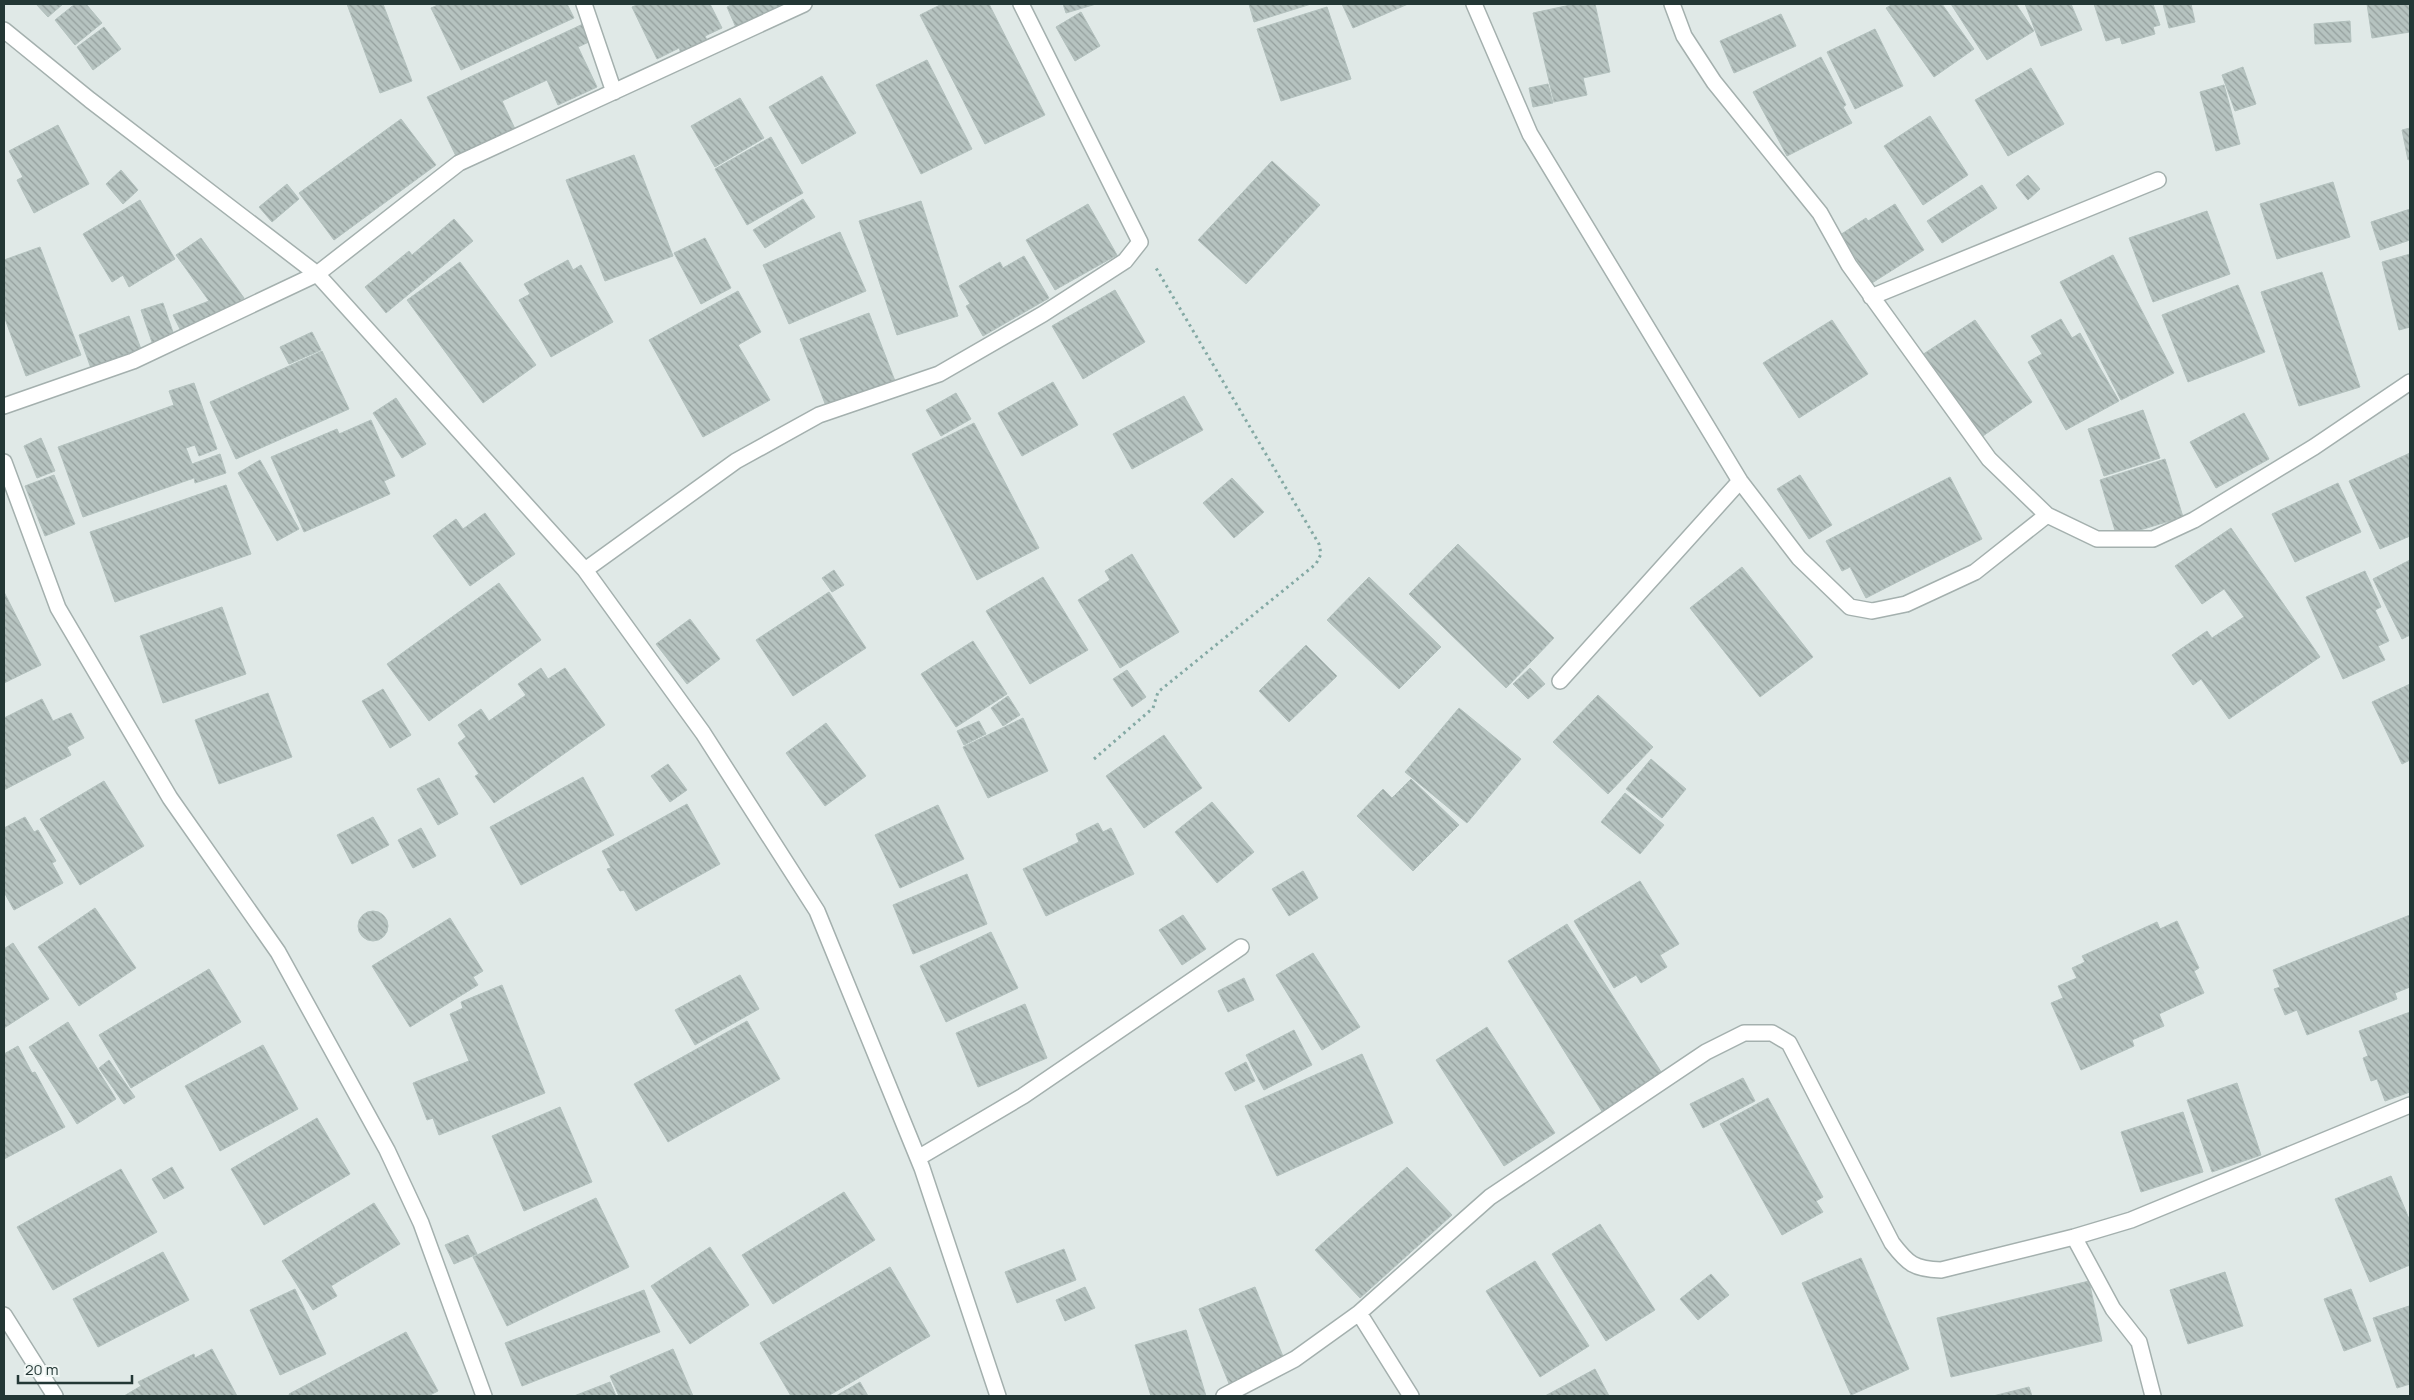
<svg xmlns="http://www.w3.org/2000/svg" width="2414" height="1400" font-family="Manrope,sans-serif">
<defs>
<pattern id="building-back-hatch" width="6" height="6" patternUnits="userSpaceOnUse" patternTransform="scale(1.25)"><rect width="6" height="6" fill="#b6c3c0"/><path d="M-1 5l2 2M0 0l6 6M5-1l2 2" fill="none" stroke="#949f9d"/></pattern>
</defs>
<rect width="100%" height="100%" fill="#e0e9e7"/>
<!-- building -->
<path fill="url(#building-back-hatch)" stroke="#b3c1be" d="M36 4H63L48 17Z
M75 4H86L102 23 75 45 55 20Z
M347 4H383L412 81 380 93Z
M440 4H567L574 18 461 70 431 8Z
M639 4H710L722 28 705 36 707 40 681 53 679 48 657 59 632 7Z
M733 4H801L738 32 727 7Z
M942 4H989L1045 115 985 144 920 15Z
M1063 4H1096L1066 13Z
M1249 4H1311L1254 22Z
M1342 4H1408L1353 28Z
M1575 4H1595L1610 72 1583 78 1587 95 1554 102 1533 13Z
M1893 4H1942L1974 49 1934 77 1886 8Z
M1951 4H2016L2034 31 1987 60Z
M2025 4H2071L2082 30 2041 46Z
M2094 4H2153L2160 25 2153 27 2155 34 2122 44 2120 37 2106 41Z
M2163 4H2191L2195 22 2169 28Z
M2367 4H2410V32L2372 38Z
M1327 7 1351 79 1281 101 1257 29Z
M1081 12 1100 46 1075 61 1056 27Z
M1781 14 1796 46 1734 73 1720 41Z
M2350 21 2351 42 2315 44 2314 24Z
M583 24 591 41 578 47 597 87 558 105 547 80 502 101 515 129 456 156 427 97Z
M104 27 121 49 93 70 77 47Z
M1875 29 1903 86 1855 109 1827 52Z
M1821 57 1846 105 1843 107 1852 123 1787 156 1753 92Z
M927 60 972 149 921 174 876 85Z
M2243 67 2256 104 2235 111 2222 75Z
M2031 68 2064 124 2008 156 1975 100Z
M822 76 856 133 802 164 769 107Z
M1548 84 1553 103 1533 107 1529 88Z
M2224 85 2240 144 2216 151 2200 92Z
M740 98 764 138 715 167 691 126Z
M1930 116 1968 175 1923 205 1884 146Z
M401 119 436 165 334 240 299 193Z
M58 125 89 184 34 213 17 180 23 177 9 151Z
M2410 128V159L2408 160 2402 130Z
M771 137 803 193 747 225 715 169Z
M634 155 673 256 605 281 566 180Z
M1272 161 1320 205 1246 284 1198 240Z
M121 170 138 190 123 204 106 184Z
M2028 175 2040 189 2028 200 2016 185Z
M2333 182 2350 237 2277 259 2260 204Z
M287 184 299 199 272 222 259 207Z
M1982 185 1997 208 1942 243 1927 221Z
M803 199 815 217 765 248 753 230Z
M140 200 175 259 129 287 123 275 112 282 83 234Z
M921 201 958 316 897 335 859 221Z
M1088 204 1117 255 1055 290 1026 240Z
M1895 204 1924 250 1872 283 1840 235 1866 218 1868 221Z
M2410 209V240L2380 250 2371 222Z
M2207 211 2230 274 2153 302 2129 238Z
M454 219 473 241 386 313 365 287 409 251 412 255Z
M840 232 866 291 789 324 763 265Z
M201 238 244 298 226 312 182 333 173 315 209 301 176 255Z
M705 238 731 288 701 304 674 253Z
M40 247 81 355 26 376 4 316V260Z
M2410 254V327L2399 330 2382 262Z
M2113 255 2174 373 2121 400 2060 282Z
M1024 256 1049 298 983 336 966 306 970 304 959 286 1000 262 1003 268Z
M568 260 573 270 581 265 613 322 551 357 519 300 530 294 524 284Z
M460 262 536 365 483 403 407 300Z
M2322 272 2360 387 2299 406 2261 292Z
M2238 285 2265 352 2188 382 2162 315Z
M1115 290 1145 342 1083 379 1052 326Z
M738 291 761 332 738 345 770 400 703 437 649 340Z
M163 303 175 338 153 345 141 310Z
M869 313 895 381 826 406 800 339Z
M129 316 142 352 92 371 79 335Z
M2061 319 2072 338 2080 333 2119 401 2066 430 2028 362 2042 354 2031 336Z
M1832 320 1868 374 1799 418 1763 363Z
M1975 320 2032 402 1980 438 1922 355Z
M312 332 321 350 289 364 280 347Z
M322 351 349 409 236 459 210 402Z
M1053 382 1078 425 1022 456 998 413Z
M194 383 217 449 199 456 195 445 186 448 192 464 220 454 226 473 195 483 194 478 83 517 58 447 174 405 169 391Z
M956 393 971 419 941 436 926 410Z
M1184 396 1203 430 1132 469 1113 434Z
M396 398 426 444 402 458 373 413Z
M2143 410 2160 458 2104 476 2088 429Z
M2244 413 2269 459 2216 488 2190 442Z
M371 420 395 476 384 481 390 494 304 532 271 457 337 429 339 434Z
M974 423 1039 548 977 580 912 454Z
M41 438 55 471 37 478 24 446Z
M2410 453V536L2380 549 2349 481Z
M2165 459 2183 517 2117 537 2100 480Z
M260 460 299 529 277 541 238 473Z
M54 475 75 524 45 536 25 486Z
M1800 475 1832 525 1809 539 1777 489Z
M1950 477 1982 539 1866 598 1850 567 1842 571 1826 541Z
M1232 478 1264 512 1234 538 1203 503Z
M2338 483 2361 532 2295 562 2272 514Z
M226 485 251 554 115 602 90 532Z
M485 513 515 554 470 586 433 536 456 519 463 529Z
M2231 528 2320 657 2229 719 2201 679 2193 685 2172 655 2207 631 2212 638 2244 617 2224 589 2202 604 2175 566Z
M1458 544 1554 638 1506 688 1409 594Z
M1132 554 1179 632 1120 668 1078 600 1110 580 1105 571Z
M2410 560V635L2402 639 2373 579Z
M1742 567 1813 657 1760 697 1690 608Z
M834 570 844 585 832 592 822 578Z
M2365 571 2381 607 2375 610 2389 641 2378 646 2385 660 2343 679 2306 597Z
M1043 577 1088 650 1030 684 986 611Z
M1369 577 1441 647 1399 689 1327 620Z
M499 583 541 640 429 721 387 664Z
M4 592 41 665 4 683Z
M829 592 866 648 793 696 756 640Z
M222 607 246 674 163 703 140 636Z
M690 619 720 659 687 684 656 644Z
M973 641 1007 694 956 727 921 674Z
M1306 645 1337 676 1289 722 1259 691Z
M541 668 548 679 565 668 605 725 494 803 475 776 479 774 458 743 466 737 458 725 481 709 489 721 526 695 518 684Z
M1530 668 1545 684 1528 699 1513 684Z
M1127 670 1146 697 1132 707 1113 679Z
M2410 684V760L2402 764 2372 702Z
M383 689 411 735 390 748 362 701Z
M268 693 292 757 219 784 195 720Z
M1598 695 1653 747 1608 794 1553 742Z
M1008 696 1020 715 1003 726 991 708Z
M42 699 53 721 71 713 84 738 67 747 71 755 4 790V718Z
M1459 708 1521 759 1467 823 1405 772Z
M1023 718 1048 771 988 798 963 747Z
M979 721 986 734 964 745 957 731Z
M826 723 866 776 825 806 786 753Z
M1164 735 1202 788 1144 828 1106 776Z
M1651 759 1686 789 1662 818 1626 789Z
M668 764 687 790 670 802 651 776Z
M583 777 614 835 521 885 490 827Z
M439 778 458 814 438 825 417 789Z
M1411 779 1459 825 1413 871 1357 816 1383 789 1392 798Z
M104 781 144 846 80 885 40 819Z
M1625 793 1664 825 1640 854 1601 822Z
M1212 802 1254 852 1217 883 1175 832Z
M687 804 720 864 636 911 624 890 620 891 607 869 611 868 602 851Z
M938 805 964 859 900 888 875 835Z
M25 817 34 832 38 830 56 861 52 863 63 883 14 910 4 892V828Z
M373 817 389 845 352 864 337 835Z
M1098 823 1103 832 1111 828 1134 874 1046 916 1023 869 1079 842 1076 834Z
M421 828 436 856 413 868 398 840Z
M1303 871 1318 898 1289 916 1272 889Z
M967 874 987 924 913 954 893 905Z
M1640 881 1679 944 1660 955 1667 967 1641 983 1636 975 1614 988 1574 921Z
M95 908 136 968 79 1006 38 947Z
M358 926a15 15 0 1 1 30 0a15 15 0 1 1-30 0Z
M1183 915 1206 949 1182 965 1159 930Z
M2410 915V987L2395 993 2397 999 2307 1035 2297 1010 2285 1015 2274 989 2280 987 2273 970Z
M450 918 483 971 473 977 478 985 410 1027 372 966Z
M2177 921 2199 968 2194 971 2204 993 2159 1014 2164 1026 2132 1040 2134 1046 2081 1070 2051 1003 2063 998 2058 986 2077 978 2072 968 2085 962 2082 956 2157 922 2160 929Z
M1567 924 1663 1075 1603 1113 1508 961Z
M991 932 1018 988 946 1022 920 966Z
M13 943 49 999 4 1028V949Z
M1313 953 1360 1027 1322 1050 1276 975Z
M209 969 241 1022 131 1088 99 1035Z
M740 975 759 1009 695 1045 675 1010Z
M1244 978 1254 1000 1228 1012 1218 991Z
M502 985 545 1093 439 1135 433 1118 427 1120 413 1083 469 1061 450 1014 463 1008 461 1002Z
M1025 1004 1047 1058 978 1087 956 1033Z
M2410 1012V1092L2385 1101 2377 1079 2371 1081 2363 1058 2368 1056 2359 1031Z
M747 1021 780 1079 668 1142 634 1084Z
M68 1022 116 1099 77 1124 29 1047Z
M1487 1027 1555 1133 1504 1166 1436 1060Z
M1294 1030 1312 1065 1264 1090 1246 1055Z
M263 1045 298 1109 220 1151 185 1086Z
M18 1046 32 1073 35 1072 65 1127 4 1159V1054Z
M1362 1054 1393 1123 1277 1176 1245 1106Z
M109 1060 135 1097 124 1104 99 1068Z
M1246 1062 1255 1081 1235 1091 1225 1073Z
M1743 1078 1755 1101 1703 1128 1690 1104Z
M2237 1083 2261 1155 2212 1172 2187 1100Z
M1768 1098 1823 1197 1816 1201 1823 1212 1782 1235 1720 1124Z
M560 1107 592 1182 524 1211 492 1136Z
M2183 1112 2203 1172 2141 1192 2121 1132Z
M317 1118 350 1174 264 1225 231 1169Z
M172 1167 184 1188 164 1199 152 1179Z
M1407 1167 1452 1215 1360 1298 1315 1250Z
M121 1169 157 1232 53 1290 17 1227Z
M2391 1176 2410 1221V1265L2370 1282 2335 1199Z
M844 1192 875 1240 773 1304 742 1255Z
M596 1198 629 1267 507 1326 473 1257Z
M374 1203 400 1244 331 1286 337 1296 313 1310 282 1261Z
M1600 1224 1655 1310 1606 1341 1552 1254Z
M468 1235 477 1254 454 1264 445 1245Z
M710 1247 749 1305 690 1344 651 1286Z
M1064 1249 1076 1280 1017 1303 1005 1272Z
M163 1252 189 1300 98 1347 73 1299Z
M1861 1258 1909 1369 1851 1395 1802 1283Z
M1535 1261 1589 1346 1540 1377 1486 1291Z
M890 1267 930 1336 828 1396H791L760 1343Z
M2225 1272 2243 1326 2188 1344 2170 1290Z
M1711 1274 1729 1295 1698 1320 1680 1299Z
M2089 1281 2102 1341 1951 1377 1937 1318Z
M1085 1287 1095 1308 1065 1321 1056 1300Z
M1255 1287 1286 1364 1230 1386 1199 1309Z
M295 1289 326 1354 280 1375 250 1310Z
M2351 1289 2371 1341 2344 1351 2324 1299Z
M644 1290 660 1332 522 1386 505 1343Z
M2409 1306 2410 1384 2397 1388 2373 1318Z
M1186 1330 1206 1396H1151L1135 1345Z
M406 1332 438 1391 428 1396H290L289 1394Z
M212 1349 237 1396H124L141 1386 138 1382 194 1354 195 1358Z
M673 1349 693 1396H619L610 1376Z
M1595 1369 1609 1396H1545Z
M610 1382 616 1396H574Z
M860 1382 868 1396H836Z
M2029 1387 2032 1396H1993Z"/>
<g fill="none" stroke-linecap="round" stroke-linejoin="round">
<defs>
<path id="minor" d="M584 4 614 92
M1474 4 1530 134 1740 481 1799 558 1850 607 1872 611 1906 604 1975 572 2047 515
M1672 4 1684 36 1714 82 1820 213 1849 265 1989 459 2047 515 2097 539H2153L2194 520 2314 447 2410 382
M4 30 90 100 317 274 585 570 703 733 817 911 922 1168 998 1396
M1871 297 2158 180
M4 406 133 361 317 274 459 163 804 4
M4 462 58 608 170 798 278 952 387 1150 421 1223 484 1396
M585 570 736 461 819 415 939 374 1043 314 1125 261 1140 242 1021 4
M1560 681 1740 481
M918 1158 1023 1096 1241 947
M2074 1237 2113 1309 2139 1342 2153 1396
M1359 1313 1411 1396
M4 1315 55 1396
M1224 1396 1295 1359 1359 1313 1490 1197 1706 1052 1744 1033H1772L1789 1043 1892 1243C1908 1264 1914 1269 1941 1270L2074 1237 2131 1220 2410 1105"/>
</defs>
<!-- minor casing -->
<use href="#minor" stroke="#a4b0ae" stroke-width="18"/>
<!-- path -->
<path stroke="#84a9a4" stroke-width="3" stroke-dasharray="2.5 4" stroke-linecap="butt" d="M1094 759 1153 708 1158 692 1316 564 1321 554 1319 544 1156 268"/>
<!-- minor -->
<use href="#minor" stroke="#fff" stroke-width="15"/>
</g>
<!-- border -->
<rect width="2414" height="1400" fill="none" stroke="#233735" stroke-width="10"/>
<!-- scale -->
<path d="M18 1375v8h114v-8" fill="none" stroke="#233735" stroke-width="2.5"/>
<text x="25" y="1375" font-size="15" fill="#233735" stroke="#f0f6f4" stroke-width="4" paint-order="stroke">20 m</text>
</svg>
